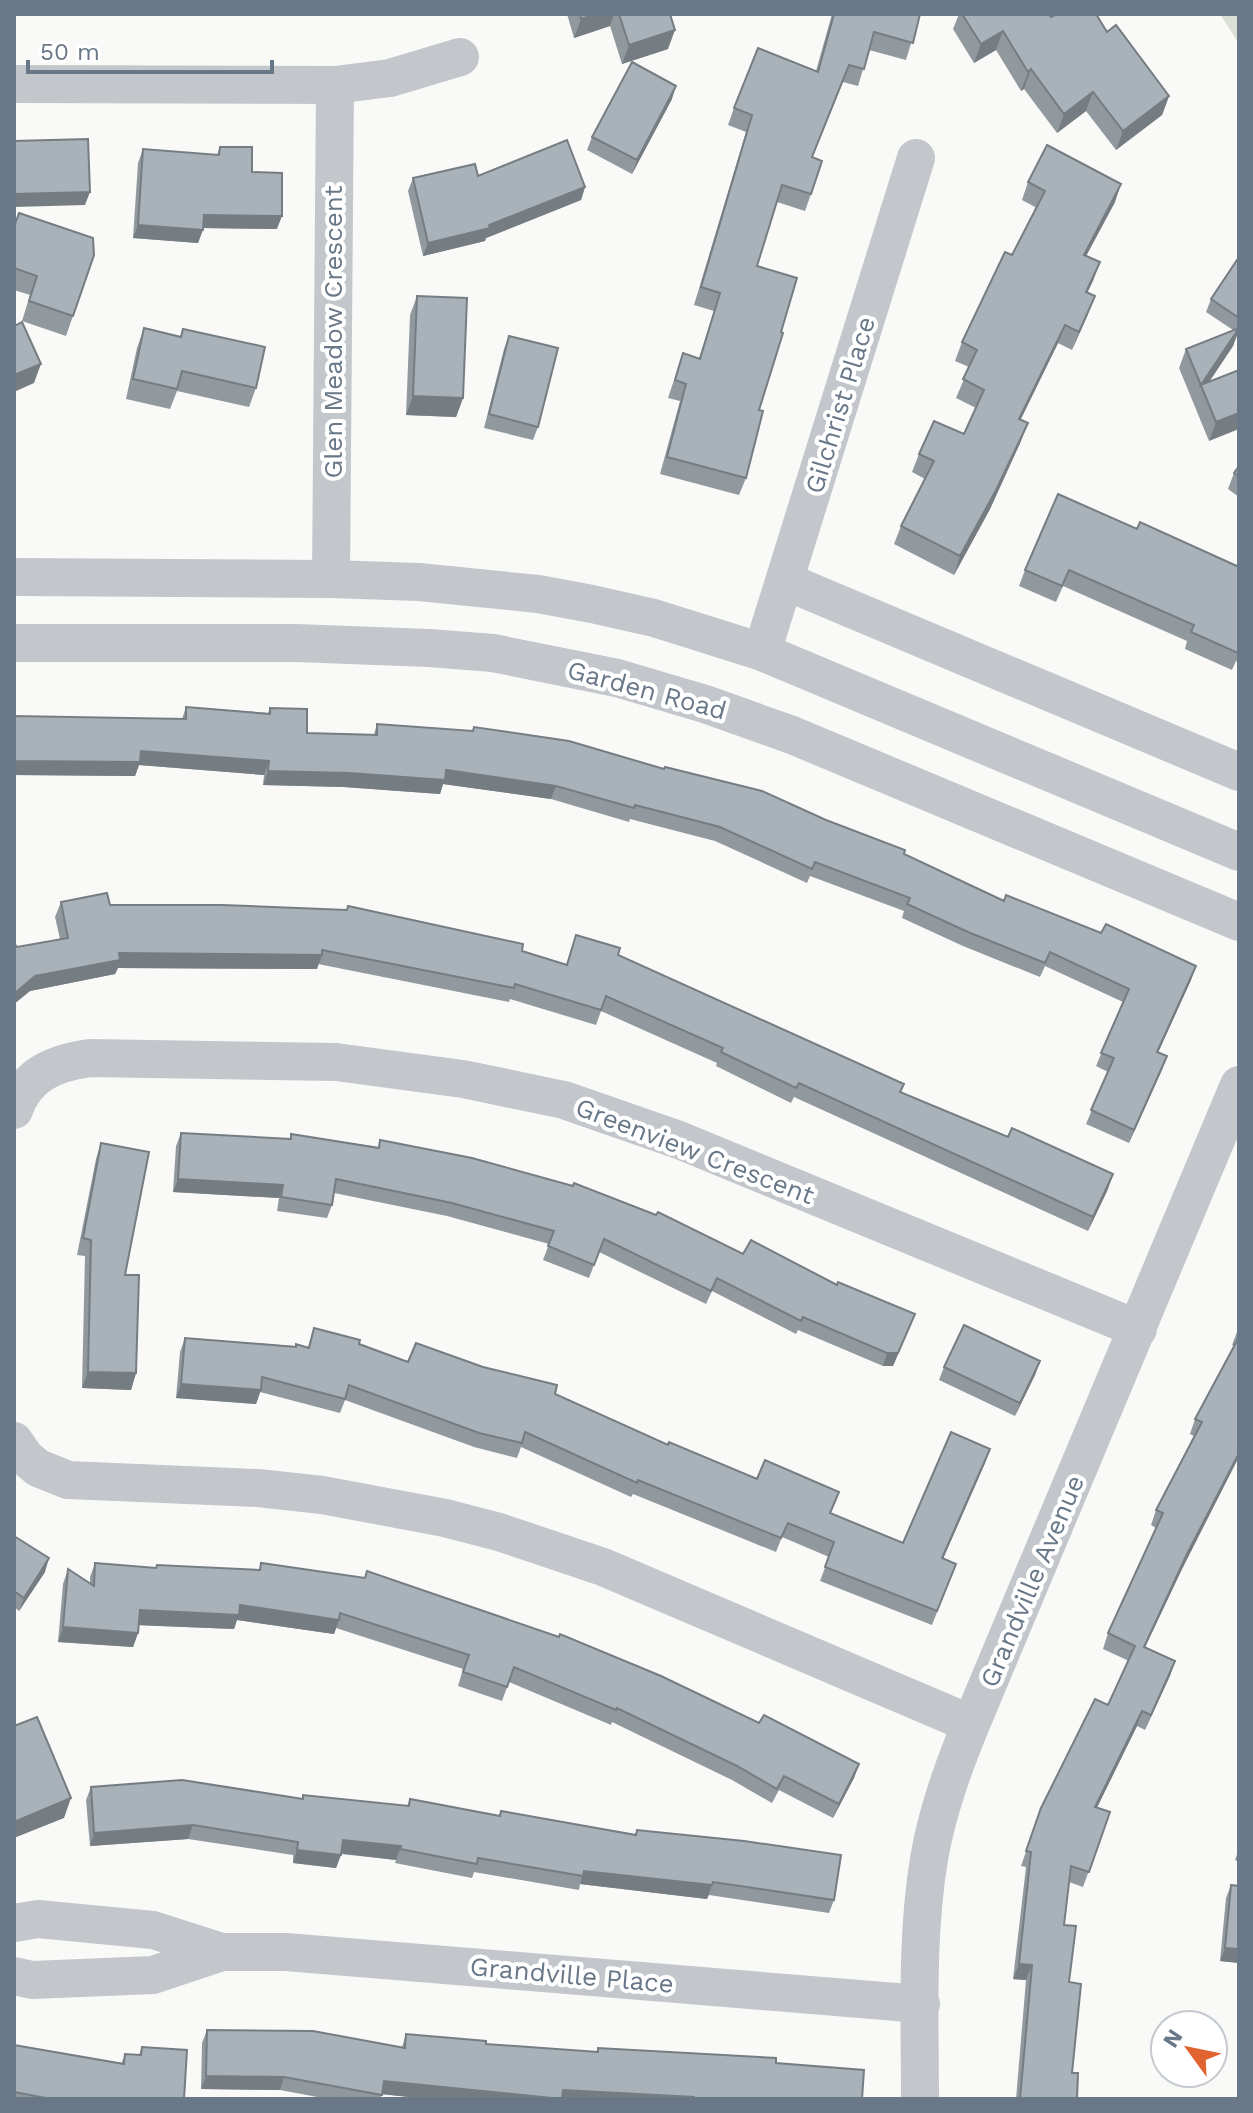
<svg xmlns="http://www.w3.org/2000/svg" width="1253" height="2113" font-family="'Work Sans',sans-serif">
<rect width="100%" height="100%" fill="#f9faf8"/>
<!-- green -->
<path fill="#d9dfd7" d="M1220 14H1239V41H1237Z"/>
<g fill="none" stroke-linecap="round" stroke-linejoin="round">
<!-- minor -->
<path stroke="#c3c7cb" stroke-width="38" d="M14 84 335 85 390 78 460 57
M14 577 331 579 419 582 538 594 592 604 654 618 762 652 1239 852
M331 579 335 85
M785 581 1239 772
M14 643H296L429 648 493 653 617 678 705 704 792 735 1239 922
M762 652 916 158
M14 1110C26 1074 55 1063 90 1058L336 1062 463 1079 564 1100 679 1140 1138 1329
M14 1441 25 1457 38 1468 68 1480 258 1488 322 1495 445 1518 499 1532 603 1567 971 1724
M14 1923 38 1919 153 1930 222 1952
M14 1976 32 1980 153 1975 222 1952H286L921 2004
M920 2099C920 2020 916 1937 929 1859 937 1812 953 1768 971 1724L1239 1085"/>
</g>
<!-- wall -->
<path fill="#91999f" d="M567 14H670L668 49 622 64 610 26 574 38Z
M832 14H920L906 60 869 50 858 86 843 82 812 158 811 194 805 211 777 202 757 266 759 410 746 478 739 495 660 474 680 401 668 398 683 353 699 358 714 311 694 305 746 132 728 125 734 108 816 71Z
M959 14H1049L1051 17 1107 32 1169 96 1162 115 1116 150 1086 111 1057 133 1024 89 1021 91 996 50 974 63 953 29Z
M672 99 632 174 587 150 592 137Z
M220 147 252 172 277 229 203 228 198 243 133 238 138 163 143 149 217 155Z
M478 176 585 187 581 200 486 238 485 241 423 256 408 191 413 178Z
M1028 182 1115 202 1086 256 1100 262 1087 293 1088 314 1072 350 1058 343 1021 419V441L990 509 954 575 894 544 901 526 925 479 912 472 919 454 964 434 976 408 956 398 969 367 955 361 962 342 1012 255 1037 208 1022 200Z
M14 226 94 255 66 336 22 321 30 295 14 290Z
M1239 257V334L1238 333 1233 346 1209 382 1239 370 1209 441 1179 368 1186 349 1233 330 1206 312 1211 299Z
M417 296 463 398 456 417 406 415 410 315Z
M144 328 181 337 183 329 256 388 249 407 177 391 170 409 126 399 137 348Z
M509 336 538 427 533 440 484 428 504 349Z
M1239 466V497L1228 489 1234 473Z
M1137 529 1239 567V662L1236 661 1232 670 1185 649 1187 641 1063 586 1056 602 1019 586 1025 570Z
M186 707 268 713 270 708 307 733 374 734 377 724 473 731 474 727 826 820 904 854 1004 901 1191 980 1158 1052 1167 1056 1129 1143 1086 1124 1108 1072 1096 1066 1123 1002 1045 966 1040 977 963 946 902 918 904 911 810 876 807 883 715 841 630 819 629 822 551 799 443 784 440 794 344 787 263 785 264 775 139 765 135 776 14 775V716L182 719Z
M61 902 110 905 522 951 566 965 576 935 901 1092 1108 1189 1088 1231 794 1097 791 1103 716 1066 717 1063 601 1011 596 1025 510 999 509 1002 318 964 317 969 118 968 115 974 30 991 14 1004V943L17 947 60 939 55 917Z
M181 1133 290 1139 291 1134 378 1147 380 1140 743 1254 837 1285 915 1314 893 1366H883L798 1330 796 1334 712 1291 706 1304 599 1252 589 1278 543 1260 549 1244 447 1216 334 1193 332 1205 327 1218 277 1211 279 1198 173 1192 176 1146Z
M101 1143 125 1275 136 1373 131 1390 82 1388 85 1256 77 1255 96 1159Z
M1239 1327V1460L1238 1459 1182 1569 1145 1647 1175 1661 1145 1730 1137 1726 1097 1807 1110 1812 1083 1887 1069 1882 1064 1925 1069 1982 1072 2073 1077 2099H1016L1026 1980 1013 1979 1026 1867 1021 1866 1041 1808 1108 1705 1129 1661 1103 1649 1108 1633 1156 1528 1151 1525 1156 1510 1194 1436 1190 1434 1195 1419 1234 1346 1232 1345Z
M314 1328 408 1362 555 1394 668 1445 903 1543 985 1463 943 1559 956 1564 932 1625 820 1581 829 1557 782 1537 776 1552 633 1494 631 1497 521 1447 517 1458 474 1447 345 1400 340 1413 260 1392 256 1404 176 1398 180 1352 185 1338 308 1347Z
M1040 1361 1035 1375 1015 1416 939 1380 944 1367Z
M14 1536 45 1572 19 1611 14 1607Z
M95 1563 156 1568 157 1565 259 1570 261 1563 759 1723 859 1764 854 1778 833 1818 779 1790 772 1803 732 1780 612 1722 611 1725 509 1682 502 1701 458 1686 463 1669 336 1628 334 1634 237 1620 234 1629 139 1625 138 1633 133 1647 58 1642 63 1584 68 1569 90 1583V1577Z
M91 1787 302 1799 303 1795 407 1806 410 1799 499 1816 501 1811 635 1835 637 1830 834 1900 829 1913 709 1895 707 1899 580 1884 579 1890 474 1872 472 1878 395 1863 396 1860 341 1854 336 1868 293 1863V1855L188 1839 90 1846 86 1800Z
M1239 1849V1862L1235 1860Z
M1231 1885 1239 1886V1963L1220 1961 1226 1898Z
M207 2030 402 2047 406 2034 486 2044 596 2052 598 2048 776 2063 862 2099H428L382 2094 380 2099H328L280 2090 201 2089 202 2043Z
M14 2045 121 2064 125 2054 139 2055 142 2047 184 2099H14Z"/>
<!-- shaded-wall -->
<path fill="#767d82" d="M595 14H614L610 26 574 38 581 19Z
M675 30 668 49 622 64 629 45Z
M1003 31 996 50 974 63 981 44Z
M1031 69 1024 89 1021 91 1028 72Z
M676 86 672 99 632 174 637 160Z
M1093 92 1086 111 1057 133 1064 114Z
M1169 96 1162 115 1116 150 1123 131Z
M1121 184 1115 202 1077 273 1084 255Z
M585 187 581 200 486 238 485 241 423 256 428 243 489 225Z
M90 192 85 205 14 207V194Z
M204 215 282 216 277 229 199 228Z
M138 225 203 230 198 243 133 238Z
M1100 262 1093 281 1079 310 1086 292Z
M1095 296 1088 314 1072 350 1079 332Z
M1065 325 1058 343 1012 437 1019 419Z
M1239 329 1233 346 1203 391 1201 385Z
M41 364 34 383 14 392V375Z
M413 396 463 398 456 417 406 415Z
M1239 413V429L1209 441 1216 422Z
M1028 423 1021 441 990 509 954 575 960 556Z
M141 751 269 761 264 775 139 765 135 776 14 775V761Z
M446 770 556 786 551 799 443 784 440 794 344 787 263 785 268 771Z
M119 953 322 955 317 969 118 968 115 974 30 991 14 1004V994L35 976Z
M1196 966 1191 980 1152 1066 1157 1052Z
M1167 1056 1162 1070 1129 1143 1134 1130Z
M1113 1174 1108 1189 1088 1231 1093 1217Z
M178 1179 283 1185 279 1198 173 1192Z
M915 1314 893 1366H883L887 1353Z
M1040 1361 1035 1375 1015 1416 1020 1403Z
M88 1372 136 1373 131 1390 82 1388Z
M181 1384 261 1390 256 1404 176 1398Z
M990 1449 985 1463 937 1572 942 1558Z
M1239 1453V1456L1182 1569 1138 1662 1144 1647 1187 1554Z
M49 1558 45 1572 19 1611 24 1598Z
M240 1605 339 1620 334 1634 237 1620 234 1629 134 1625 140 1610Z
M63 1627 138 1633 133 1647 58 1642Z
M1175 1661 1170 1676 1145 1730 1151 1715Z
M1142 1711 1137 1726 1090 1822 1095 1807Z
M859 1764 854 1778 833 1818 839 1804Z
M71 1798 64 1818 14 1838V1822Z
M193 1825 188 1839 90 1846 94 1833Z
M343 1840 401 1846 396 1860 338 1853Z
M297 1850 341 1855 336 1868 293 1863Z
M584 1871 712 1885 707 1899 580 1884Z
M1225 1948 1239 1949V1963L1220 1961Z
M1019 1964 1032 1965 1026 1980 1013 1979Z
M206 2076 284 2077 280 2090 201 2089Z
M384 2081 694 2097 693 2099H428L380 2094Z"/>
<!-- building -->
<path fill="#a9b2b9" stroke="#767d82" stroke-width="2" d="M580 14H595L581 19Z
M619 14H670L675 30 629 45Z
M834 14H920L913 43 874 32 864 69 849 65 812 157 822 161 811 194 782 185 757 266 797 278 781 332 783 333 759 410 763 411 746 478 667 457 686 384 675 380 683 353 700 359 720 293 701 287 752 115 734 108 758 48 818 72Z
M962 14H1049L1051 17 1057 14H1096L1107 32 1116 25 1169 96 1123 131 1093 92 1064 114 1031 69 1028 72 1003 31 981 44Z
M632 62 676 86 637 160 592 137Z
M88 139 90 192 14 194V141Z
M567 140 585 187 489 225 490 228 428 243 413 178 475 164 478 176Z
M1047 145 1121 184 1084 255 1100 262 1086 292 1095 296 1079 332 1065 325 1019 419 1028 423 996 490 960 556 901 526 934 461 919 454 934 421 964 434 984 390 963 379 977 350 962 342 1005 252 1012 255 1045 191 1028 182Z
M220 147H252V172L282 173V216L204 215 203 230 138 225 143 149 219 155Z
M19 213 93 238 94 255 73 316 29 301 37 276 14 268V227Z
M1239 257V318L1211 299Z
M417 296 467 298 463 398 413 396Z
M22 322 41 364 14 375V326Z
M144 328 181 337 183 329 265 347 256 388 182 371 177 389 133 379Z
M1239 328 1201 385 1239 370V413L1216 422 1186 349Z
M509 336 558 348 538 427 489 414Z
M1239 466V476L1234 473Z
M1058 494 1137 529 1140 522 1239 567 1238 653 1191 632 1194 625 1069 570 1062 586 1025 570Z
M186 707 270 714V708L307 709V733L377 735V724L473 731 474 727 569 741 664 769 665 767 762 791 826 820 905 850 904 854 1004 901 1006 895 1101 933 1106 924 1196 966 1157 1052 1167 1056 1134 1130 1091 1110 1114 1058 1101 1053 1129 989 1050 952 1045 963 968 932 907 904 910 898 815 862 812 869 720 827 635 805 634 808 556 786 446 770 445 780 349 773 268 771 269 761 141 751 140 762 14 761V716L186 719Z
M107 893 110 905H222L347 910 348 906 523 944 522 951 567 965 576 935 620 948 618 955 904 1084 900 1092 1008 1137 1012 1128 1113 1174 1093 1217 799 1083 796 1088 721 1052 723 1048 606 996 601 1010 515 984 514 988 322 950V955L119 953 120 960 35 976 14 994V943L17 947 68 938 61 902Z
M181 1133 291 1139V1134L379 1148 380 1140 472 1158 573 1186 574 1183 656 1215 658 1212 743 1254 751 1240 837 1285 838 1282 915 1314 898 1353H887L803 1317 801 1321 717 1278 711 1291 604 1239 594 1265 548 1246 554 1231 452 1203 336 1179 332 1205 281 1197 283 1185 178 1179Z
M101 1143 149 1152 125 1275H139L136 1373 88 1372 91 1240 83 1238Z
M964 1325 1040 1361 1020 1403 944 1367Z
M314 1328 360 1340 359 1344 408 1362 416 1343 483 1367 557 1385 555 1394 668 1445 669 1442 757 1479 765 1460 839 1492 830 1513 903 1543 951 1432 990 1449 942 1558 956 1564 937 1611 825 1567 834 1542 788 1523 781 1538 638 1480 637 1483 525 1432 522 1443 479 1433 349 1385 345 1399 262 1377 261 1390 181 1384 185 1338 296 1347V1344L309 1348Z
M1239 1337V1453L1187 1554 1144 1647 1175 1661 1151 1715 1142 1711 1095 1807 1110 1812 1089 1872 1071 1866 1064 1925 1076 1926 1069 1982 1081 1984 1072 2073H1078L1077 2099H1020L1032 1965 1019 1964 1031 1852 1026 1851 1041 1808 1095 1699 1108 1705 1135 1646 1108 1633 1163 1513 1156 1510 1202 1422 1195 1419Z
M14 1536 49 1558 24 1598 14 1591Z
M95 1563 156 1568 157 1565 260 1570 261 1563 365 1578 367 1571 559 1637 560 1634 661 1676 759 1723 764 1715 859 1764 839 1804 784 1776 777 1789 737 1766 617 1708 616 1710 514 1667 507 1687 463 1672 469 1655 340 1613 339 1620 240 1605 239 1615 140 1610 138 1633 63 1627 68 1569 94 1586Z
M37 1717 71 1798 14 1822V1726Z
M182 1780 303 1799V1795L409 1806 410 1799 500 1816 501 1811 636 1835 637 1830 744 1841 841 1855 834 1900 713 1882 712 1885 584 1871 583 1876 478 1858 477 1864 400 1849 401 1846 343 1840 341 1855 297 1850 298 1842 193 1825 94 1833 91 1787Z
M1231 1885 1239 1886V1949L1225 1948Z
M207 2030 313 2031 405 2048 406 2034 486 2041V2044L598 2052V2048L776 2058V2063L864 2070 862 2099H694V2097L563 2090 562 2099 384 2081 382 2095 284 2077 206 2076Z
M14 2045 124 2064 125 2054 141 2055 142 2047 187 2050 184 2099H51L14 2092Z"/>
<g text-anchor="middle" stroke-width="8" stroke-linejoin="round" paint-order="stroke">
<!-- street labels -->
<g font-size="26" fill="#697888" stroke="#fff">
<text transform="translate(333 332) rotate(-90)" y="9">Glen Meadow Crescent</text>
<text transform="translate(840 405) rotate(-73)" y="9">Gilchrist Place</text>
<text transform="translate(647 690) rotate(15)" y="9">Garden Road</text>
<text transform="translate(695 1151) rotate(21)" y="9">Greenview Crescent</text>
<text transform="translate(1032 1581) rotate(-67)" y="9">Grandville Avenue</text>
<text transform="translate(572 1975) rotate(5)" y="9">Grandville Place</text>
</g>
</g>
<!-- border -->
<rect width="1253" height="2113" fill="none" stroke="#697888" stroke-width="32"/>
<!-- north arrow -->
<g transform="translate(1189 2049) rotate(303)"><circle r="38" fill="#ffffff" stroke="#c3c9cf" stroke-width="2"/>
<path d="M0-6L14 30L0 20L-14 30Z" fill="#e16430"/>
<text y="-12" font-size="22" font-weight="bold" text-anchor="middle" fill="#697888">N</text>
</g>
<!-- scale -->
<path d="M28 60v12h244v-12" fill="none" stroke="#697888" stroke-width="4"/>
<text x="40" y="60" font-size="24" fill="#697888" stroke="#ffffff" stroke-width="6" paint-order="stroke">50 m</text>
</svg>
